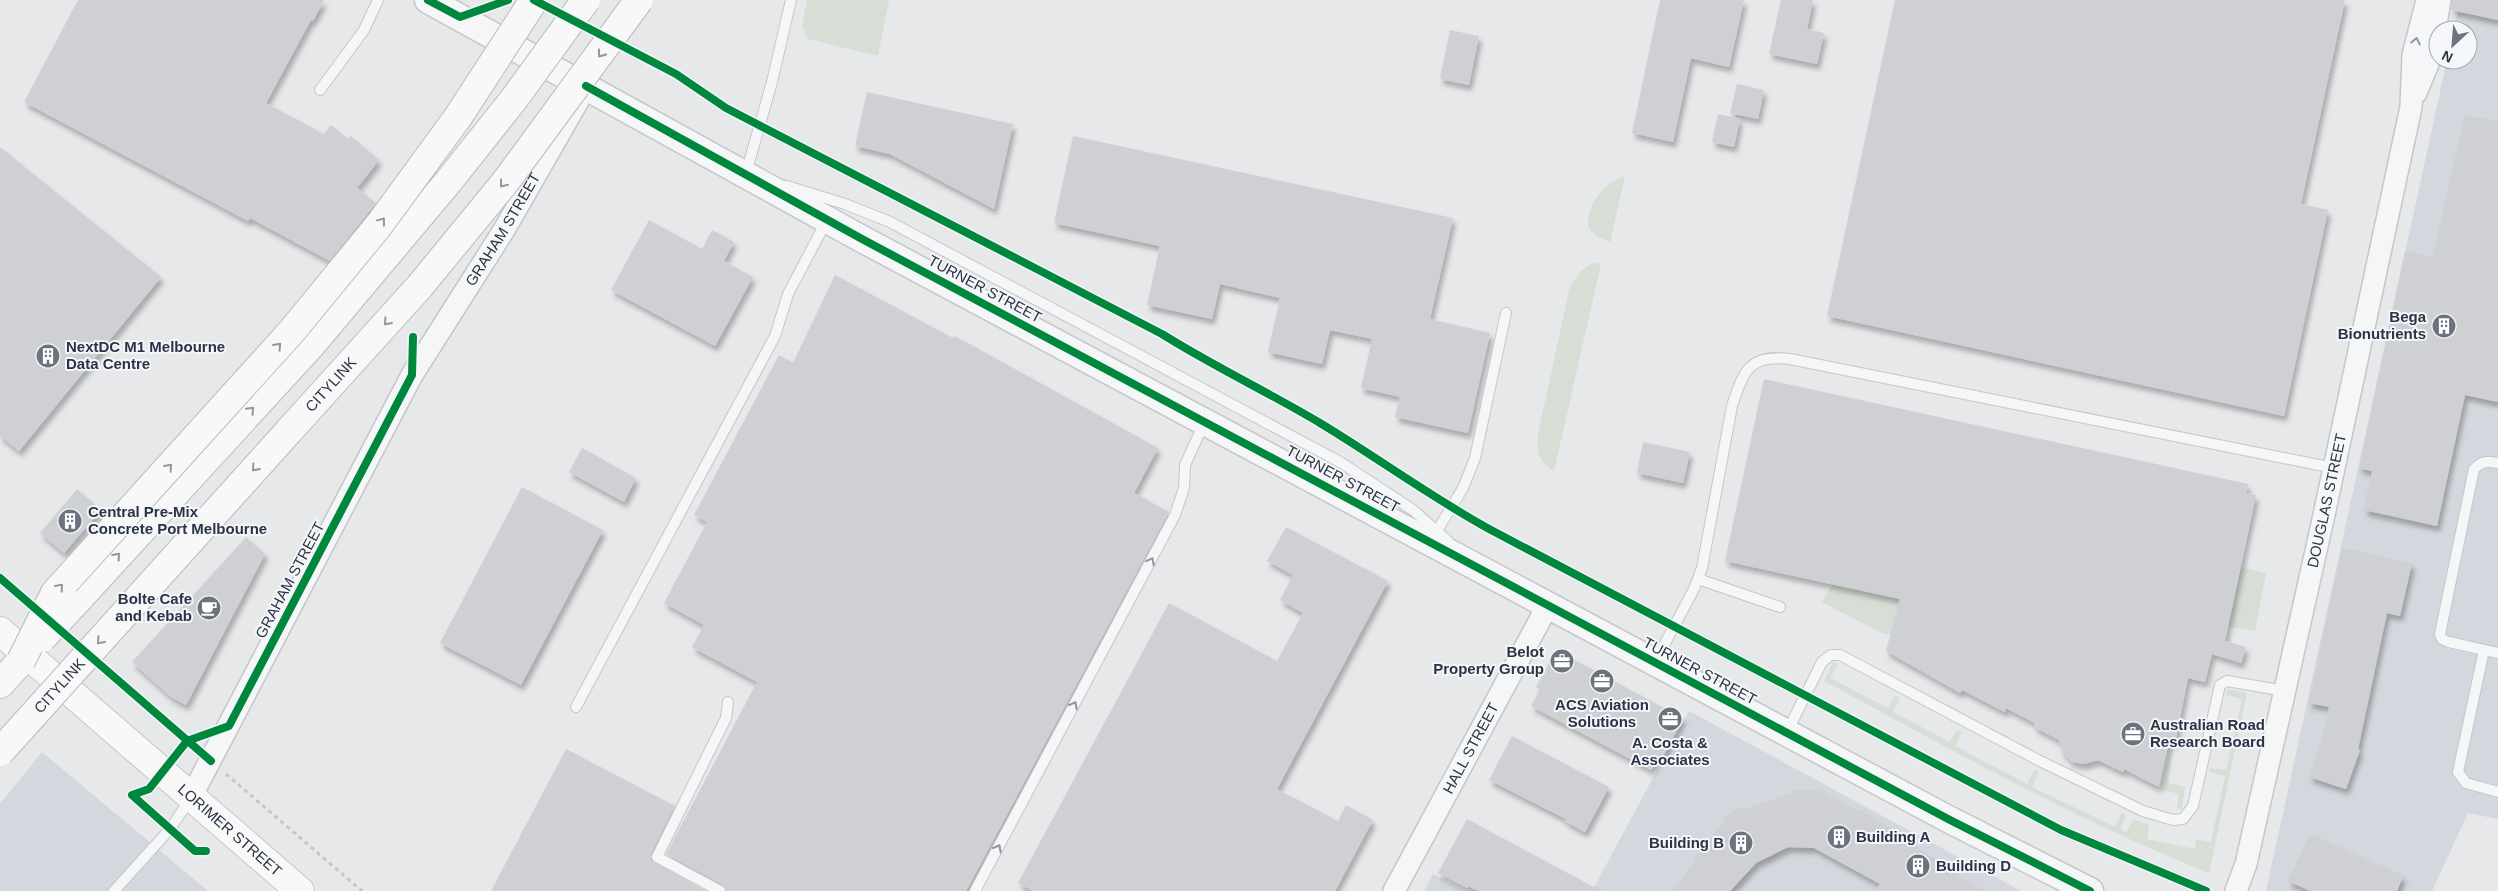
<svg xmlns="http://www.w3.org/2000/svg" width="2498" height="891" font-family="Helvetica,sans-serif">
<defs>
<filter id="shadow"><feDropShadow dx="3" dy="5.5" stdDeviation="2.5" flood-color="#0004"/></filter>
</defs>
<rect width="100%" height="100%" fill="#e6e8ea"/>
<!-- built -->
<path fill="#d4d7dd" d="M2460 0H2498V819L2468 813 2432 891H2266L2447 60H2468V30H2454Z
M1689 711 2021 891H1592Z
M42 752 208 891H0V804Z
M1433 874 1464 891H1424Z"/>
<!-- green -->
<path fill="#d6ded6" d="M807 0H889L878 56 808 39 802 26Z
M1625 176 1610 242 1597 237 1588 227C1587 204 1603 183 1625 176Z
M1592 263 1601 264 1554 471C1537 460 1537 453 1538 434L1570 286 1581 271Z
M2238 567 2266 573 2255 631 2226 626Z
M1834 582 1902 596 1893 635 1884 634 1822 602Z
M1833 662 1838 664 1830 678 1888 708 1895 695 1900 698 1893 712 1950 742 1957 730 1962 732 1955 746 2027 784 2034 770 2039 772 2032 787 2115 827 2122 812 2126 816 2120 829 2126 832 2134 820 2149 825 2147 839 2195 849 2196 839 2211 842 2225 776 2209 772 2210 768 2226 770 2242 699 2226 695 2228 689 2247 693 2209 873C2075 820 1950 749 1824 681Z
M2171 740 2175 741 2168 783 2185 787 2182 809 2177 808 2179 794 2162 790Z"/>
<!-- building -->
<path fill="#ced0d3" filter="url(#shadow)" d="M78 0H324L313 21 311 20 266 103 324 134 331 125 348 139 351 136 379 160 357 188 376 203 330 261 250 218 248 221 24 102Z
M1660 0H1744L1729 67 1691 58 1673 142 1632 133Z
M1781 0H1813L1807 29 1824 33 1817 64 1769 54Z
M1895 0H2345L2301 204 2328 210 2284 416 1827 316Z
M2452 0H2498V20L2451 10Z
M1450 30 1479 36 1469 85 1440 79Z
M1737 84 1764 90 1758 119 1730 113Z
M867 92 1013 124 994 209 890 154 855 146Z
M1718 114 1740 119 1734 147 1712 142Z
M2465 115 2498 122V402L2465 395 2437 526 2364 510 2372 471 2359 468 2405 251 2433 257Z
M1073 136 1453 218 1430 319 1490 333 1468 433 1395 417 1400 397 1361 388 1372 339 1330 330 1322 364 1268 352 1280 298 1220 284 1212 319 1147 305 1160 246 1054 223Z
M0 147 161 277 19 451 0 436Z
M649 220 702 249 712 230 734 242 724 261 753 277 715 346 611 290Z
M835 275 953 338 955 336 1158 448 1134 493 1169 512 966 891H727L723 885 666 854 757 682 692 647 704 625 664 603 707 522 694 515 779 355 793 363Z
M1764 379 2248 484 2246 493 2256 495 2225 641 2246 647 2241 663 2212 654 2205 682 2188 678 2175 743 2169 741 2159 787 2124 769 2123 772 2098 760 2084 764 2072 762 2063 753 2059 740 2034 727 2035 723 2006 708 2005 712 1962 690 1960 693 1886 651 1900 599 1725 561Z
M1643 442 1690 452 1683 483 1637 473Z
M582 448 636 478 624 502 569 472Z
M522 487 603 530 521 685 440 643Z
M77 489 101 510 64 553 40 533Z
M1286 527 1388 581 1277 789 1338 821 1346 805 1373 820 1335 891H1033L1018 883 1169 603 1277 661 1303 613 1280 600 1293 575 1267 561Z
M246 537 265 554 186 705 171 697 132 662Z
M2342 548 2412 563 2400 616 2387 613 2358 749 2360 750 2346 789 2309 777 2321 744 2329 707 2309 703Z
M1556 650 1683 718 1663 756 1660 754 1651 770 1531 706 1540 690 1536 687Z
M1512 736 1609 787 1585 832 1565 821 1566 819 1489 780Z
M566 749 675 806 651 854V860L706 891H491Z
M1817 790 1856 811 1858 809 1890 828 1887 833 1932 857 1930 859 1954 872 1953 874 1984 891H1875L1880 884 1814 848 1788 847 1756 863 1730 891H1672L1697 858 1694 857 1726 820 1724 817 1739 807 1741 810 1792 793V791Z
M1467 819 1601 891H1479L1468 886 1467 888 1438 873Z
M2310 834 2403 876 2397 891H2310L2288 881Z"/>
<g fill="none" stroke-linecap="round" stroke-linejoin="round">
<defs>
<path id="service" d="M320 90 364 30 378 0
M746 173 772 82 791 0
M787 186 845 204 890 222 1340 462 1413 510 1448 541
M2498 463C2487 461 2482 461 2474 469L2440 634 2442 639 2449 642 2498 653
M1437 531 1463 488 1475 458 1506 313
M1698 579 1780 607
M2484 650 2458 772 2466 783 2498 792
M1655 662 1694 589 1702 568 1732 406C1744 370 1749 354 1790 359L2334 468
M576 707 775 336 788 294 827 220
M1787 732 1822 662 1831 655H1840L2040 761 2143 811 2173 820 2183 819 2193 806 2220 685 2227 681 2285 691
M114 891 170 829 191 798
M720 891 657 857 726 718 728 702
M975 891 1175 515 1184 488 1185 465 1204 423"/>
<g id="minor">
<path d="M2416 93 2430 59 2440 0"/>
<path id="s1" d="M191 797 412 375 504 230 578 101"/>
<path id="s2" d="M1394 891 1548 605"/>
<path id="s3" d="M2236 891 2246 864 2324 515 2411 107 2413 55 2427 0"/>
</g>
<path id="tertiary" d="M428 0 862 239 1950 820 2090 891"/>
<g id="secondary">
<path id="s4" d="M0 631 300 891"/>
</g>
<g id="motorway">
<path id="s5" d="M288 432 420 286"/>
<path d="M73 605 312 344 448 182 514 99"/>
<path d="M0 684 21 661"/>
</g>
</defs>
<!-- service casing -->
<use href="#service" stroke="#c4c6c8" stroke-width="12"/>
<!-- minor casing -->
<use href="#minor" stroke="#c4c6c8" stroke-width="24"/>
<!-- tertiary casing -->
<use href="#tertiary" stroke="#c4c6c8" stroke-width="29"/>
<!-- secondary casing -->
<use href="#secondary" stroke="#c4c6c8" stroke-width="30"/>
<!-- motorway casing -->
<use href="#motorway" stroke="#b8bbbf" stroke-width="30"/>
<!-- path -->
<path stroke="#c5c6ca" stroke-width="3" stroke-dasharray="4 4" stroke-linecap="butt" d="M226 774 362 891
M132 795 159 819
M181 838 195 851H206"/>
<!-- service -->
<use href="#service" stroke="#f5f6f7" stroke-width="10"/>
<!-- minor -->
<use href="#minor" stroke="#f5f6f7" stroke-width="21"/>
<!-- tertiary -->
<use href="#tertiary" stroke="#f5f6f7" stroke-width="26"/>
<!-- secondary -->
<use href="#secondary" stroke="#f8f8f8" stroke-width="28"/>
<!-- motorway -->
<use href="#motorway" stroke="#f8f8f8" stroke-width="28"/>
<defs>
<g id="motorway-bridge">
<path d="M514 99 586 0"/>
<path d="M420 286 506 181 639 0"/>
<path d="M42 638 73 605"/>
<path d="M21 661 55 593 292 331 379 225 458 117 534 0"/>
<path id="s6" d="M0 752 288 432"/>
</g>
</defs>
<!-- motorway-bridge casing -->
<use href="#motorway-bridge" stroke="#b8bbbf" stroke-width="30" stroke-linecap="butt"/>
<!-- motorway-bridge -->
<use href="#motorway-bridge" stroke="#f8f8f8" stroke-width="28"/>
<defs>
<path id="cycleway" d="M428 0 460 17 508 0
M534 0 676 74 726 108 1162 334C1213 366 1268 392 1320 423 1378 458 1432 498 1491 530L2061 830 2206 891
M586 86 862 239 1950 820 2090 891
M0 578 211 761
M206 851H195L132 795 149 789 187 741 229 726 412 375 413 337"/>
</defs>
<!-- cycleway casing -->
<use href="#cycleway" stroke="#f4f6f9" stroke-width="11"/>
<!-- cycleway -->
<use href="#cycleway" stroke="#00873e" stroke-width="8"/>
</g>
<!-- one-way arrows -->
<defs><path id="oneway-chevron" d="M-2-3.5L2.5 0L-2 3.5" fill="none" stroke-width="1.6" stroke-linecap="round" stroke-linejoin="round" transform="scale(1.25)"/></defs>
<g stroke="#90959e">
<use href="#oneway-chevron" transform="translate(2416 41) rotate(-78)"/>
<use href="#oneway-chevron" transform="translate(1151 561) rotate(-62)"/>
<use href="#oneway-chevron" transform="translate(1074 705) rotate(-62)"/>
<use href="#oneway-chevron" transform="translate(998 848) rotate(-62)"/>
</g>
<g stroke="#92969e">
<use href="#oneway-chevron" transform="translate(601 54) rotate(126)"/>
<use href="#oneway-chevron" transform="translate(503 184) rotate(128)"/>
<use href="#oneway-chevron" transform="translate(382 221) rotate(-53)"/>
<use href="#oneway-chevron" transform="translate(387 322) rotate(132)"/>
<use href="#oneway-chevron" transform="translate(278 346) rotate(-48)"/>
<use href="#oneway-chevron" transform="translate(251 410) rotate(-47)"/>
<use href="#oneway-chevron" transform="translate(169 467) rotate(-48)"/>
<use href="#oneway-chevron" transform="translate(255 468) rotate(132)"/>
<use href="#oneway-chevron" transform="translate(117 556) rotate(-48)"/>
<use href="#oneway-chevron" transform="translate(60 587) rotate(-49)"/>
<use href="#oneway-chevron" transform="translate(100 641) rotate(132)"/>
</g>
<!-- icons -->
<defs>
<symbol id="building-disc" viewBox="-11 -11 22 22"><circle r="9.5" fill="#6c737f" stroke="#f4f6f9"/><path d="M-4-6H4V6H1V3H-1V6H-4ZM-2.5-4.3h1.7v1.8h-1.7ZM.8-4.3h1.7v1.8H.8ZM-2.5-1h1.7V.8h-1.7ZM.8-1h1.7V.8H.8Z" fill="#fff"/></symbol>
<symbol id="cafe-disc" viewBox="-11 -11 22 22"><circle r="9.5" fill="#6c737f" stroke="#f4f6f9"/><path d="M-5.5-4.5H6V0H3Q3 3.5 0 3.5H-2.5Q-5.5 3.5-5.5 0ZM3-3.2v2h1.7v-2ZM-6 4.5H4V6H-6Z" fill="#fff"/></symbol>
<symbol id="office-disc" viewBox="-11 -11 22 22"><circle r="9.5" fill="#6c737f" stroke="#f4f6f9"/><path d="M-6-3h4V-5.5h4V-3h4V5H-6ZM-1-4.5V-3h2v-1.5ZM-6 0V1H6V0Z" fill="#fff"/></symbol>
</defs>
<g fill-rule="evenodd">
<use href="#building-disc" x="2430" y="312" width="28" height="28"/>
<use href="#building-disc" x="34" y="342" width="28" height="28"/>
<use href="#building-disc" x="56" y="507" width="28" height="28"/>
<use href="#cafe-disc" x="195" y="594" width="28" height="28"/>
<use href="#office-disc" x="1548" y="647" width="28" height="28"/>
<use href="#office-disc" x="1588" y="667" width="28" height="28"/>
<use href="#office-disc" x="1656" y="705" width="28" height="28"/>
<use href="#office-disc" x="2119" y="720" width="28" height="28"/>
<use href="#building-disc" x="1825" y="823" width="28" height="28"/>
<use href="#building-disc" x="1727" y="829" width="28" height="28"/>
<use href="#building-disc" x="1904" y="852" width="28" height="28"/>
</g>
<g text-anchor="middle" stroke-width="4" stroke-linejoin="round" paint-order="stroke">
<!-- street labels -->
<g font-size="15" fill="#2b3445" stroke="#f4f6f9">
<text dy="5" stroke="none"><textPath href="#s1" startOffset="648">GRAHAM STREET</textPath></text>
<text transform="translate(985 289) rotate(28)" y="5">TURNER STREET</text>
<text dy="5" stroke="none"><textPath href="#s5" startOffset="64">CITYLINK</textPath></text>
<text transform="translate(1343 479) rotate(28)" y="5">TURNER STREET</text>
<text dy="5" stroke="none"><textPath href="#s3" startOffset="401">DOUGLAS STREET</textPath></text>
<text transform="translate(290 580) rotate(-62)" y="5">GRAHAM STREET</text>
<text transform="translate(1700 671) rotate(28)" y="5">TURNER STREET</text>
<text dy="5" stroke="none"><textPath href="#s6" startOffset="89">CITYLINK</textPath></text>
<text dy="5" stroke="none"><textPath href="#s2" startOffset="162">HALL STREET</textPath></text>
<text dy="5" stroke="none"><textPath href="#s4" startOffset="304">LORIMER STREET</textPath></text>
</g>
<!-- poi labels -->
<g font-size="15" font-weight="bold" fill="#2b3445" stroke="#f4f6f9" text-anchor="start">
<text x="2426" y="322" text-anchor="end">Bega<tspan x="2426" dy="17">Bionutrients</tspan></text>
<text x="66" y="352">NextDC M1 Melbourne<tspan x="66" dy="17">Data Centre</tspan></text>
<text x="88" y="517">Central Pre-Mix<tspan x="88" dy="17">Concrete Port Melbourne</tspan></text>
<text x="192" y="604" text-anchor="end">Bolte Cafe<tspan x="192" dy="17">and Kebab</tspan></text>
<text x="1544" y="657" text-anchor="end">Belot<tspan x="1544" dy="17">Property Group</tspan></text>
<text x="1602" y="710" text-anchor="middle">ACS Aviation<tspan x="1602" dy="17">Solutions</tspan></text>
<text x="2150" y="730">Australian Road<tspan x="2150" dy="17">Research Board</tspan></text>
<text x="1670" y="748" text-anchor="middle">A. Costa &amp;<tspan x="1670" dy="17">Associates</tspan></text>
<text x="1856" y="842">Building A</text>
<text x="1724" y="848" text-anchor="end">Building B</text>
<text x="1936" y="871">Building D</text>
</g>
</g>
<!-- north arrow -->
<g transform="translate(2453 45) rotate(206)"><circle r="24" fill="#f4f6f9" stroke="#a4a8b1"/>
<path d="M0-4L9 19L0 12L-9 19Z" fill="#6c737f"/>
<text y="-8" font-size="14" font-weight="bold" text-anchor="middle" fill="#2b3445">N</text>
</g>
</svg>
